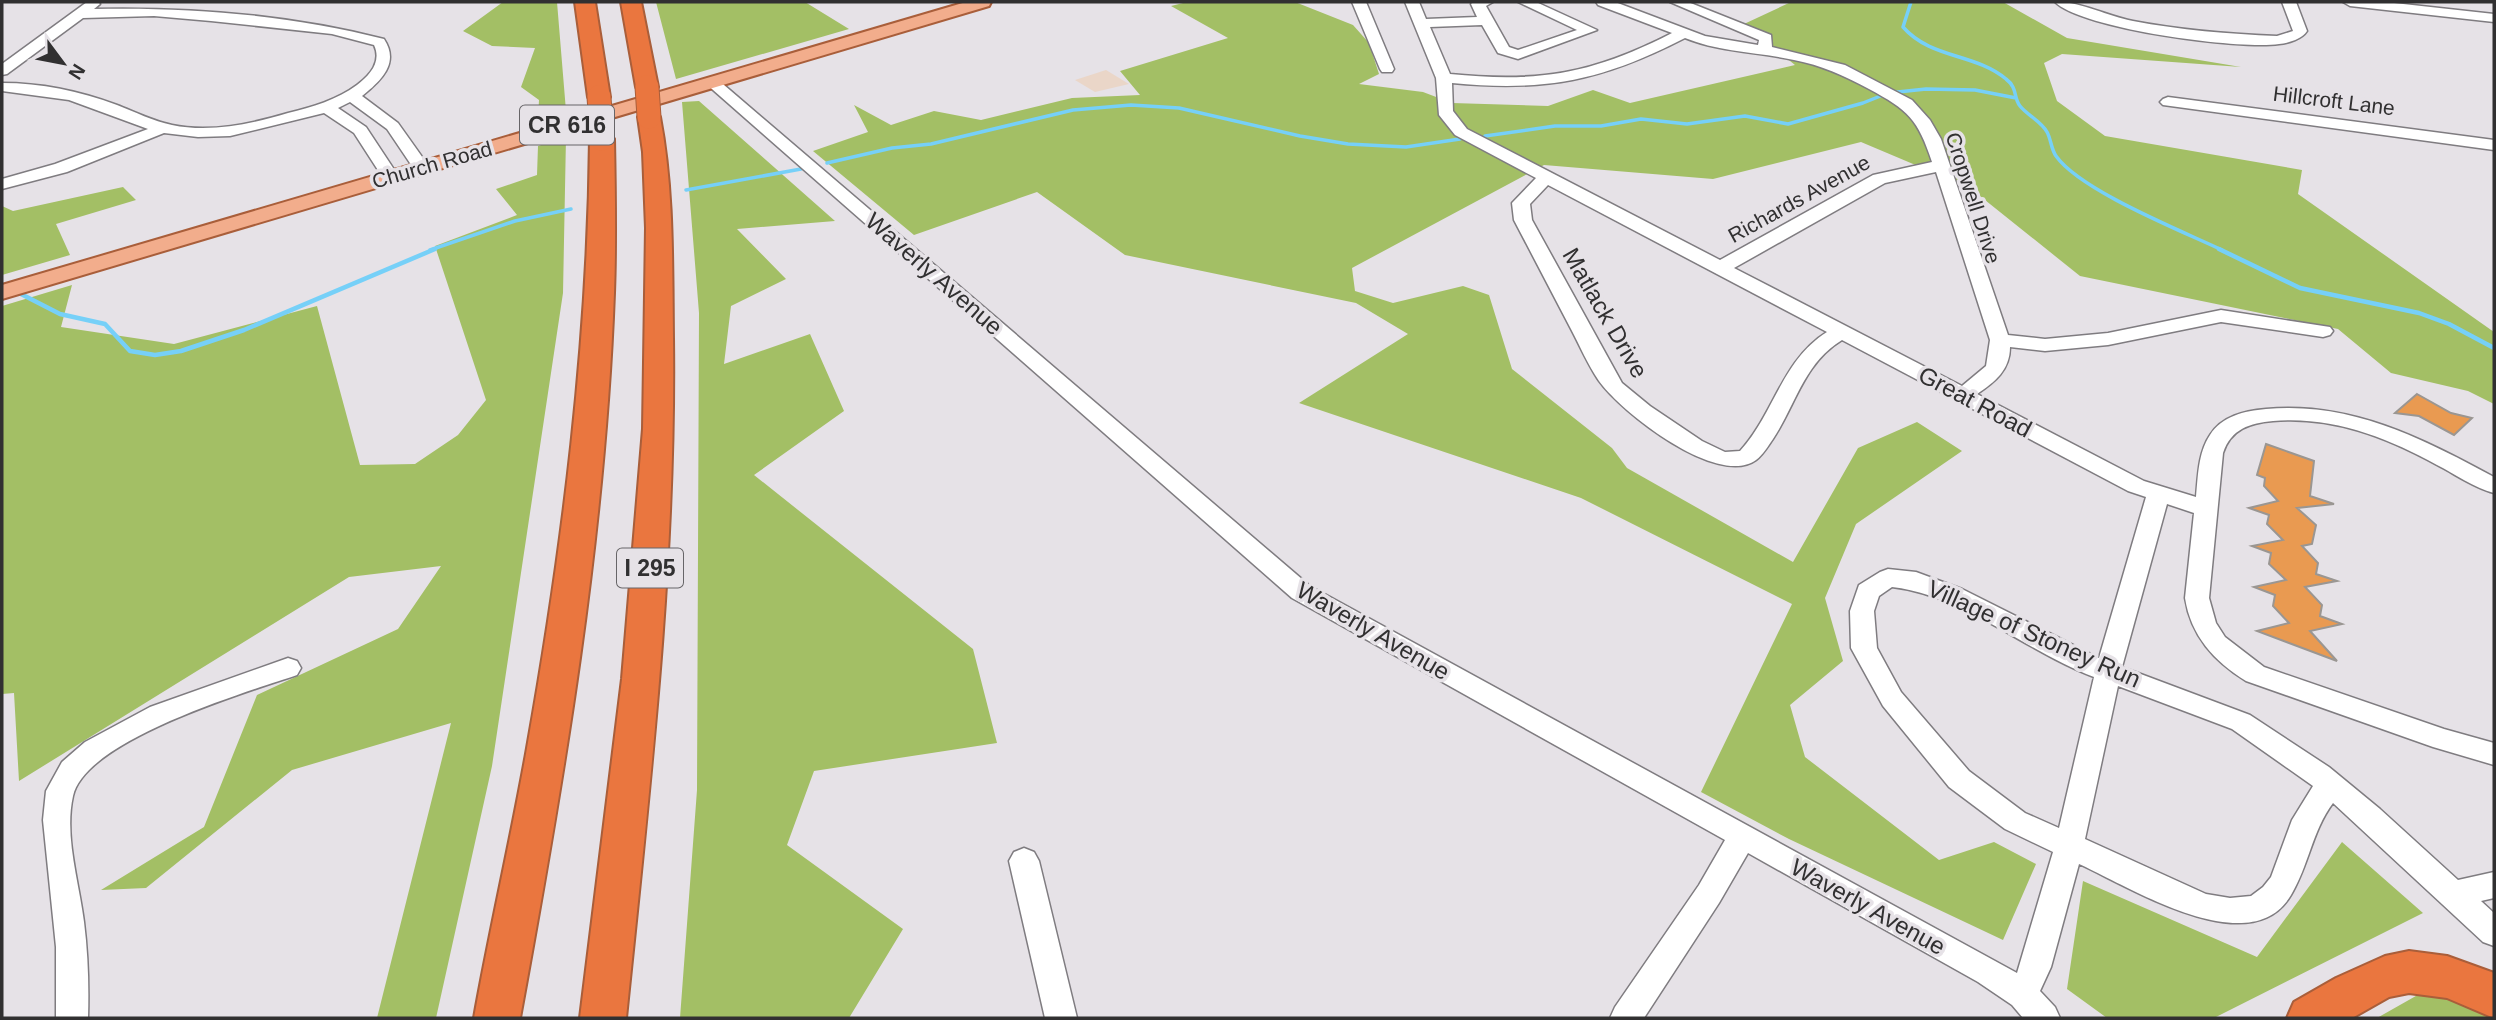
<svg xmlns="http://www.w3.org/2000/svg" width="2496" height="1020" font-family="Helvetica,sans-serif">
<rect width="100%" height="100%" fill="#e6e2e7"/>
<!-- industrial -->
<path fill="#ead6c8" d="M1106 70 1129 84 1095 92 1075 80Z"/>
<!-- green -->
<path fill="#a3bf65" d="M503 2H557L566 111 538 119 539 100 521 87 535 48 492 46 463 31Z
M656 2H805L849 29 676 79Z
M1187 2H1295L1353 25 1369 43 1379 74 1359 84 1423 92 1452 103 1548 106 1593 90 1630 103 1795 65 1744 24 1791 2H2003L2067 38 2241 67 2062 54 2044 63 2057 101 2105 136 2302 170 2298 194 2494 332V404L2468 391 2391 373 2338 329 2080 276 1970 188 1861 142 1713 179 1544 165 1352 268 1355 291 1393 303 1463 286 1489 295 1512 369 1612 448 1627 468 1793 562 1858 448 1917 422 1962 451 1856 524 1825 598 1843 661 1790 705 1805 757 1939 860 1994 842 2036 864 2003 940 1789 839 1701 792 1792 604 1581 498 1299 403 1408 334 1356 303 1125 255 1037 192 914 235 813 151 868 132 854 105 891 125 934 111 981 120 1072 98 1140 95 1120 71 1228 38 1171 6Z
M699 101 835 221 737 229 786 279 731 306 724 364 810 334 844 411 754 475 973 649 997 743 814 771 787 845 903 929 849 1018H680L697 790 699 313 682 102Z
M566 137 563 293 492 766 436 1018H377L451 723 292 770 146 888 101 890 204 827 257 695 398 629 441 566 349 577 19 781 14 693 2 694V306L72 285 61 327 174 344 317 306 360 465 415 464 458 435 486 400 435 246 517 215 496 189 537 175 538 146Z
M123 187 136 200 56 224 70 255 2 275V206L13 211Z
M2342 842 2423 913 2214 1018H2107L2067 989 2083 881 2257 957Z
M2430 988 2494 1013V1018H2377Z"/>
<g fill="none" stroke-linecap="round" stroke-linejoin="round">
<!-- stream-far1 -->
<path stroke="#76d0f8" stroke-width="3.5" d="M1911 2 1903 27C1931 59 1975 53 2006 79 2018 88 2013 97 2020 106 2027 115 2041 121 2047 132 2051 139 2051 149 2056 156 2081 191 2182 231 2222 250
M1485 136 1555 126H1601L1641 119 1687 124 1745 116 1788 124 1863 103 1888 93 1926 89 1975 90 2016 98
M827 163 892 148 931 144 1073 110 1131 105 1179 108 1300 136 1348 144 1406 147 1460 139
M686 190 801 169
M430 250 515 221 571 209"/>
<!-- stream -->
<path stroke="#76d0f8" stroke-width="4.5" d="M2219 249 2300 288 2419 313 2449 324 2494 348
M21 294 60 314 105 324 130 351 155 355 181 351 244 330 435 249"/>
</g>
<!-- building -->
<path fill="#e99a51" stroke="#9a9692" stroke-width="2" d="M2417 394 2451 413 2472 418 2454 435 2419 416 2395 413Z
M2266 444 2314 461 2310 496 2334 504 2297 508 2316 525 2312 544 2302 546 2318 563 2316 574 2337 581 2305 587 2322 605 2320 616 2342 624 2310 631 2337 661 2257 631 2289 623 2273 606 2275 595 2254 587 2286 580 2269 564 2271 553 2252 546 2283 540 2267 524 2269 515 2249 508 2278 501 2264 486 2265 478 2257 475Z"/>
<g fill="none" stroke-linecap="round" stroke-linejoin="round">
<defs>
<path id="minor" d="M87 2H98L100 4 94 9C191 7 291 15 384 39 400 63 381 81 362 96L398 123 430 168 422 173 416 172 387 129 350 102 338 108 366 127 399 177 397 181H385L354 133 324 113 230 136 198 137 164 133 67 172 2 189V179L55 164 148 129 69 100 2 91V83C41 83 80 91 117 105 135 112 153 121 172 125 210 133 251 124 288 113 312 107 337 100 357 85 370 75 382 62 374 45L332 34 211 21 154 16 83 18 7 74 2 75V64Z
M1352 2H1366L1394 69 1392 72H1382L1380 69Z
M1405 2H1419L1426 19 1477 17 1471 4 1473 2H1493L1486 6 1509 47 1518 50 1577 30 1518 2H1536L1597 30 1518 59 1498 53 1482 25 1430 27 1450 74C1539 83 1592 74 1672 33L1598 5 1596 2H1615L1705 36 1758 45 1759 40 1670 2H1688L1771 35 1772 47 1845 65 1912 100 1930 120 1941 139 2008 335 2045 339 2108 333 2221 310 2330 327 2333 331 2330 335 2323 337 2221 322 2108 345 2045 351 2010 347C2010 370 1995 382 1977 394L2144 481 2196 497C2198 477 2198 453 2210 435 2222 416 2244 411 2266 409 2350 401 2422 438 2494 477V493C2474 488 2455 474 2437 465 2386 437 2332 416 2273 421 2250 423 2231 429 2223 453L2209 598 2216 623 2225 637 2264 667 2444 729 2494 743V765L2433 747 2246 681C2214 661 2191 636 2185 598L2194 513 2167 504 2122 667 2250 715 2329 767 2380 809 2458 880 2494 872V898L2481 901 2494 913V946L2483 942 2333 803C2312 831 2309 865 2291 895 2251 964 2130 887 2079 864L2051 967 2040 991 2055 1007 2060 1018H2023L2012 1005 1978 982 1748 853 1719 903 1644 1018H1610L1615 1007 1699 885 1725 840 1292 598 704 82 712 77 717 79 1310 586 2017 973 2053 852 2005 829 1949 787 1883 706 1851 648 1850 611 1859 585 1880 572 1888 569 1916 572 1962 589 2099 658 2146 497 2128 491 1842 340C1804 363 1796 404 1773 439 1768 446 1763 455 1756 460 1718 488 1621 412 1599 381 1588 365 1580 346 1571 329 1552 293 1533 256 1514 220L1512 203 1536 178 1455 135 1439 115 1436 78ZM1685 38C1719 52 1758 52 1794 60 1821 65 1845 76 1869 89 1908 110 1918 119 1932 162L1873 175 1720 260 1467 129 1453 111 1452 83C1545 92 1602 81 1685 38ZM1936 172 1990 340 1986 366 1962 386 1734 268 1885 183ZM1548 185 1827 332C1782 360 1774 414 1740 451L1725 452 1702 441 1650 406 1622 383 1532 220 1530 204ZM1892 587C1963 595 2027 652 2094 677L2059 828 2025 813 1969 771 1901 692 1877 648 1874 611 1879 596ZM2118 686 2232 729 2313 786 2292 820 2271 877 2263 887 2251 896 2230 898 2206 894 2085 839Z
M2055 2C2080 1 2107 16 2133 21 2180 30 2229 34 2277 36L2293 31 2282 2H2296L2307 31C2302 39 2289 43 2279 44 2240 50 2082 29 2055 2Z
M2343 2H2385L2494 14V22L2350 6Z
M2168 97 2494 140V150L2163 105 2160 102 2163 99Z
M288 658 297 661 301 668 297 675C247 692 85 740 73 796 64 836 79 882 84 922 88 954 89 986 88 1018H56V947L43 820 46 791 62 762 85 742 150 707Z
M1024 848 1034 852 1039 861 1077 1018H1045L1009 861 1014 852Z"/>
<path id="major" d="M966 2H991L989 6 2 299V285Z"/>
<path id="highway" d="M575 2H595L610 97 607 102H591L588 97Z
M621 2H641L658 87 655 92H639L636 87Z
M649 110 657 112 660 117C674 190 672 264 673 338 676 566 649 792 626 1018H580L622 679 643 429 646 228 643 152 638 117 641 112Z
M602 132 610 134 614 139C615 190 616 242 614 293 605 537 564 778 520 1018H474C490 928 511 839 527 748 563 546 588 344 590 139L594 134Z
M2409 951 2447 956 2494 973V1018L2447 998 2409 993 2389 997 2352 1018H2287L2294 1002 2336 978 2385 956Z"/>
</defs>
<!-- minor casing -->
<use href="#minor" stroke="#7f7c80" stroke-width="3"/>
<!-- major casing -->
<use href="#major" stroke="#a95e3a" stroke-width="4"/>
<!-- highway casing -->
<use href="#highway" stroke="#a95e3a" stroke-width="4"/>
<!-- minor -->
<use href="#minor" fill="#fff" fill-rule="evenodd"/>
<!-- major -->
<use href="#major" fill="#f2ad8c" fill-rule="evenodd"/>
<!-- highway -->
<use href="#highway" fill="#ea763f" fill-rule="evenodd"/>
<defs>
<path id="highway-bridge" d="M647 87 649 117
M599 97 602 139"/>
</defs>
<!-- highway-bridge casing -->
<use href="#highway-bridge" stroke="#a95e3a" stroke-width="25" stroke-linecap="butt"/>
<!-- highway-bridge -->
<use href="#highway-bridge" stroke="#ea763f" stroke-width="23"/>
</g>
<g text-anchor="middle" stroke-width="7" stroke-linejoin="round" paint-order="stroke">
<!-- far-street labels -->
<g font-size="21" fill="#313031" stroke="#e6e2e7">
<text transform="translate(2334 101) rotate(7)" y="7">Hillcroft Lane</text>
<text transform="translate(432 165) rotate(-16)" y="7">Church Road</text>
<text transform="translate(1973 198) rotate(72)" y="7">Cropwell Drive</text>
<text transform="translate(1799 199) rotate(-29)" y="7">Richards Avenue</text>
</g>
<!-- shield labels -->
<g fill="#e6e2e7" stroke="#676568" stroke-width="2">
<rect x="520" y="105.5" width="94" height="39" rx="5"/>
<rect x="617" y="548.5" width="66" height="39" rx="5"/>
</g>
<g font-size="23" font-weight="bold" fill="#313031">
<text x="567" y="133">CR 616</text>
<text x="650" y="576">I 295</text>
</g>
<!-- street labels -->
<g font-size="24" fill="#313031" stroke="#e6e2e7">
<text transform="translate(934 274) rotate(41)" y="8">Waverly Avenue</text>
<text transform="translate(1605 313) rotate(60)" y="8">Matlack Drive</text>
<text transform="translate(1975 402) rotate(28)" y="8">Great Road</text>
<text transform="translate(1373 631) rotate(30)" y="8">Waverly Avenue</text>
<text transform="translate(2034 634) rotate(24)" y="8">Village of Stoney Run</text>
<text transform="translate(1868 907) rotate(29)" y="8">Waverly Avenue</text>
</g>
</g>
<!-- border -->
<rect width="2496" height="1020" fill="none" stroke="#313031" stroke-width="7"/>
<!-- north arrow -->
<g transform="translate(63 63) rotate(122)" stroke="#e6e2e7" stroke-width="5" paint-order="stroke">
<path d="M0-5L12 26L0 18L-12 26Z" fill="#313031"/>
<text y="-10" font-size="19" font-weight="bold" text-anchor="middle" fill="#313031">N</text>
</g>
</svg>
